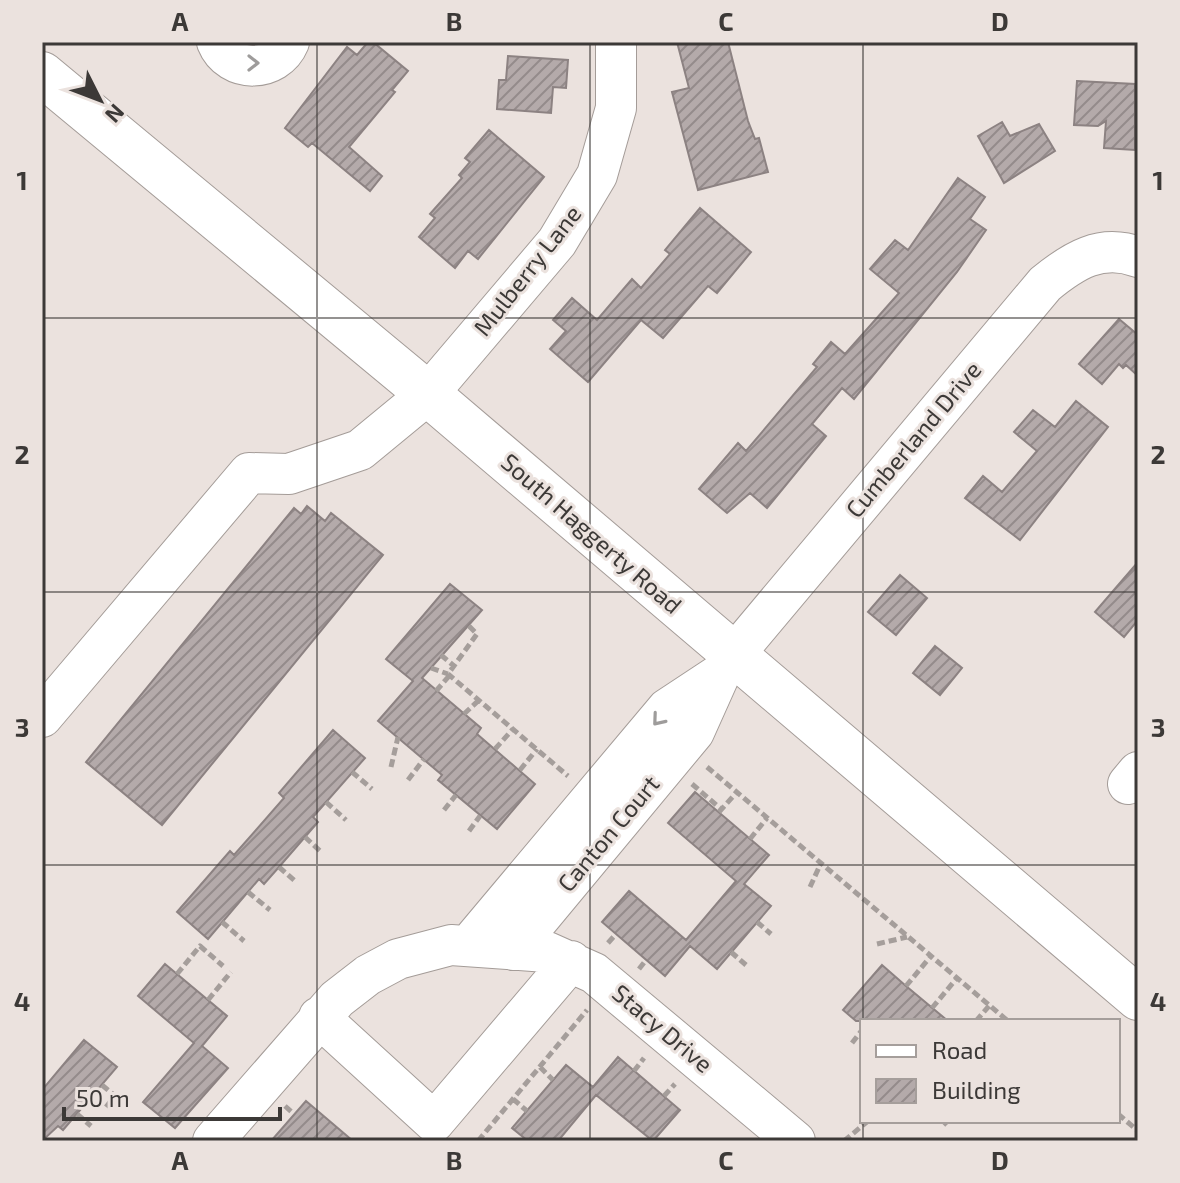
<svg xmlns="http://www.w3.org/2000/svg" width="1180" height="1183" font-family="'Exo 2',sans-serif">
<defs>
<pattern id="building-hatch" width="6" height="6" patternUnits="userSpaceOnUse" patternTransform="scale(2)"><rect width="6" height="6" fill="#b4aaaa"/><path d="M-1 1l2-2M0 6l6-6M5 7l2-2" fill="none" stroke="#948b8b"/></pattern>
</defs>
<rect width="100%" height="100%" fill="#ebe2de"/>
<!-- building -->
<path fill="url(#building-hatch)" stroke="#8c8282" stroke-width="2" d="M368 42H373L408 71 392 90 395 92 349 147 382 176 370 191 312 143 308 147 285 128 347 47 357 55Z
M677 42H728L748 121 755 139 759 138 768 172 698 190 672 92 689 88Z
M508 56 568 60 566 88 553 87 551 113 497 109 499 80H506Z
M1077 81 1135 84V150L1104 148 1106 121 1098 126 1074 125Z
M1002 122 1010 136 1039 124 1055 151 1004 183 978 136Z
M489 130 544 177 478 259 468 251 455 268 419 237 435 218 430 214 462 178 459 175 470 162 465 158Z
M958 178 985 197 970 219 986 230 957 272 854 399 842 388 812 424 826 436 767 508 750 493 727 513 699 489 738 443 746 451 817 367 813 364 831 342 845 354 899 293 870 269 895 240 908 250Z
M700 208 751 252 717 293 708 286 663 338 641 320 588 382 550 349 566 331 553 320 572 298 597 320 632 279 641 288 670 254 665 250Z
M1119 319 1138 335V376L1126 365 1123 368 1119 364 1102 384 1079 364Z
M1076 401 1108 427 1020 540 965 498 983 476 1002 492 1037 451 1014 432 1033 410 1055 427Z
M307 506 325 521 331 513 383 555 162 825 86 762 294 508 301 514Z
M1138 562V620L1124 637 1095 612Z
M900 575 927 598 896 635 868 612Z
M450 584 482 610 422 678 481 728 477 734 535 784 497 829 438 780 442 775 378 721 413 681 386 659Z
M935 646 962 668 940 695 913 673Z
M333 730 365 758 313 817 318 822 279 867 264 884 259 879 208 939 177 912 230 851 234 855 284 798 279 793Z
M695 792 769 855 744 884 771 906 717 969 690 946 665 976 602 922 629 891 686 940 736 881 668 823Z
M165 964 227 1016 202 1046 228 1068 175 1128 143 1102 194 1043 138 996Z
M882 965 906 986 948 1021H856L843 1010Z
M84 1040 117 1067 63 1130 58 1126 42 1141V1090Z
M618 1057 680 1110 653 1141 596 1095 558 1141H528L512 1128 566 1065 593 1087Z
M306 1101 353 1141H271Z"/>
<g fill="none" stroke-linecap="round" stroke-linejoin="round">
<defs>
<path id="minor" d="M217 42C230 74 276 73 289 42
M42 717 249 473 289 474 360 450 428 394 557 242 597 175 616 108V42
M1128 784 1138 772
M468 946 667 709 720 674
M513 950 694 732 720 674 733 656 1045 284C1073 261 1101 243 1138 257
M319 1017 434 1122 571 961
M213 1141 337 999 368 975 398 959 451 945 547 952 594 973 795 1141"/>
<path id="major" d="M42 74 428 394 1138 998"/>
</defs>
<!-- minor casing -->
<use href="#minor" stroke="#a49c98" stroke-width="42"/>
<!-- major casing -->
<use href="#major" stroke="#a49c98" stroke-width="46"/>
<!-- path -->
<path stroke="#a59e9b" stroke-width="5" stroke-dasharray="8 4" stroke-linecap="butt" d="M469 626 477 634 448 674 568 776
M441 655 454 666
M431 668 448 674
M436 691 450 675
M464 714 479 700
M495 749 513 729
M391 767 398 737
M707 767 1008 1021
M520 770 537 749
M352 772 372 789
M408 780 424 759
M692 784 721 809
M326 802 346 820
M444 810 456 795
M719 812 737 792
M469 831 480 816
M305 837 320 851
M750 839 767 818
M279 867 295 881
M810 887 821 863
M248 892 270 910
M222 922 244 941
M757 922 771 934
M608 943 616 934
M877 944 907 937
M731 952 746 965
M639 969 646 960
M177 974 200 946 223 966
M906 986 931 956
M208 1000 231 972
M932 1008 957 978
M976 1021 989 1006
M852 1043 862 1030
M540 1067 553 1080
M634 1071 644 1058
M102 1085 115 1096 106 1107
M664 1096 675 1084
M513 1099 527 1111
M285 1106 294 1114
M77 1114 91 1126
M1118 1114 1138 1131
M943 1121 947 1125
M478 1141 587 1010
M844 1141 868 1121"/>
<!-- minor -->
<use href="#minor" stroke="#fff" stroke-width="40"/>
<!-- major -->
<use href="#major" stroke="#fff" stroke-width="44"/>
</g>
<!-- one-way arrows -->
<defs><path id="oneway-chevron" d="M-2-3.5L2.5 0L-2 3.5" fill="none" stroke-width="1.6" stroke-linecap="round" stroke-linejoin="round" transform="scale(2)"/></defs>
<g stroke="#9e9c9b">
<use href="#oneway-chevron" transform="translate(253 63)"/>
<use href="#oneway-chevron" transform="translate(658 720) rotate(130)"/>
</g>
<!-- grid -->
<path fill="none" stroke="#3c3937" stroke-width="2" stroke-opacity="0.55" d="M317 42V1141M590 42V1141M863 42V1021M42 318H1138M42 592H1138M42 865H1138M863 1121V1141"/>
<g text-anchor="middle" stroke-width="6" stroke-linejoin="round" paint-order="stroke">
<!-- street labels -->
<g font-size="24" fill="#3c3937" stroke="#ebe2de">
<text transform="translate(528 271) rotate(-52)" y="8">Mulberry Lane</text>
<text transform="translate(914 440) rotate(-50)" y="8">Cumberland Drive</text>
<text transform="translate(591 534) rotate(41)" y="8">South Haggerty Road</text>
<text transform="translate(609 834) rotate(-50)" y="8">Canton Court</text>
<text transform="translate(662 1029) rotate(40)" y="8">Stacy Drive</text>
</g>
</g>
<!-- border -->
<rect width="1180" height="1183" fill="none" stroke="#ebe2de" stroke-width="88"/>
<!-- legend -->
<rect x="860" y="1019" width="260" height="104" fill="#ebe2de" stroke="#a59e9b" stroke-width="2"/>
<rect x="876" y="1045" width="40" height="12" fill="#ffffff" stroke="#a59e9b" stroke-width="2"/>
<text x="932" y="1059" font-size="24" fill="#3c3937">Road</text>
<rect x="876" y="1079" width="40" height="24" fill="url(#building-hatch)" stroke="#a59e9b" stroke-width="2"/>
<text x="932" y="1099" font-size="24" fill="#3c3937">Building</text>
<!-- north arrow -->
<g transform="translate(100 100) rotate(132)" stroke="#ebe2de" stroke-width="6" paint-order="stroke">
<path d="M0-6L14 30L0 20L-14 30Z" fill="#3c3937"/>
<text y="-12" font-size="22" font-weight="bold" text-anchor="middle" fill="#3c3937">N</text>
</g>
<!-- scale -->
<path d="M64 1107v12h216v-12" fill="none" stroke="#3c3937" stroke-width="4"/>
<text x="76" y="1107" font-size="24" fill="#3c3937" stroke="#ebe2de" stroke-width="6" paint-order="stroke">50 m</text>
<rect x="44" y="44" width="1092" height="1095" fill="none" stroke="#3c3937" stroke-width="3"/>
<g font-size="26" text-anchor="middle" font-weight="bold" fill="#3c3937">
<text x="180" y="31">A</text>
<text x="454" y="31">B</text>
<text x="726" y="31">C</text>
<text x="1000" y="31">D</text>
<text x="22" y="190">1</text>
<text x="1158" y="190">1</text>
<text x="22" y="464">2</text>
<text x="1158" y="464">2</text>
<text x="22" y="737">3</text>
<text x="1158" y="737">3</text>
<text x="22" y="1011">4</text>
<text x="1158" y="1011">4</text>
<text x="180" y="1170">A</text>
<text x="454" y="1170">B</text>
<text x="726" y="1170">C</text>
<text x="1000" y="1170">D</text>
</g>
</svg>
